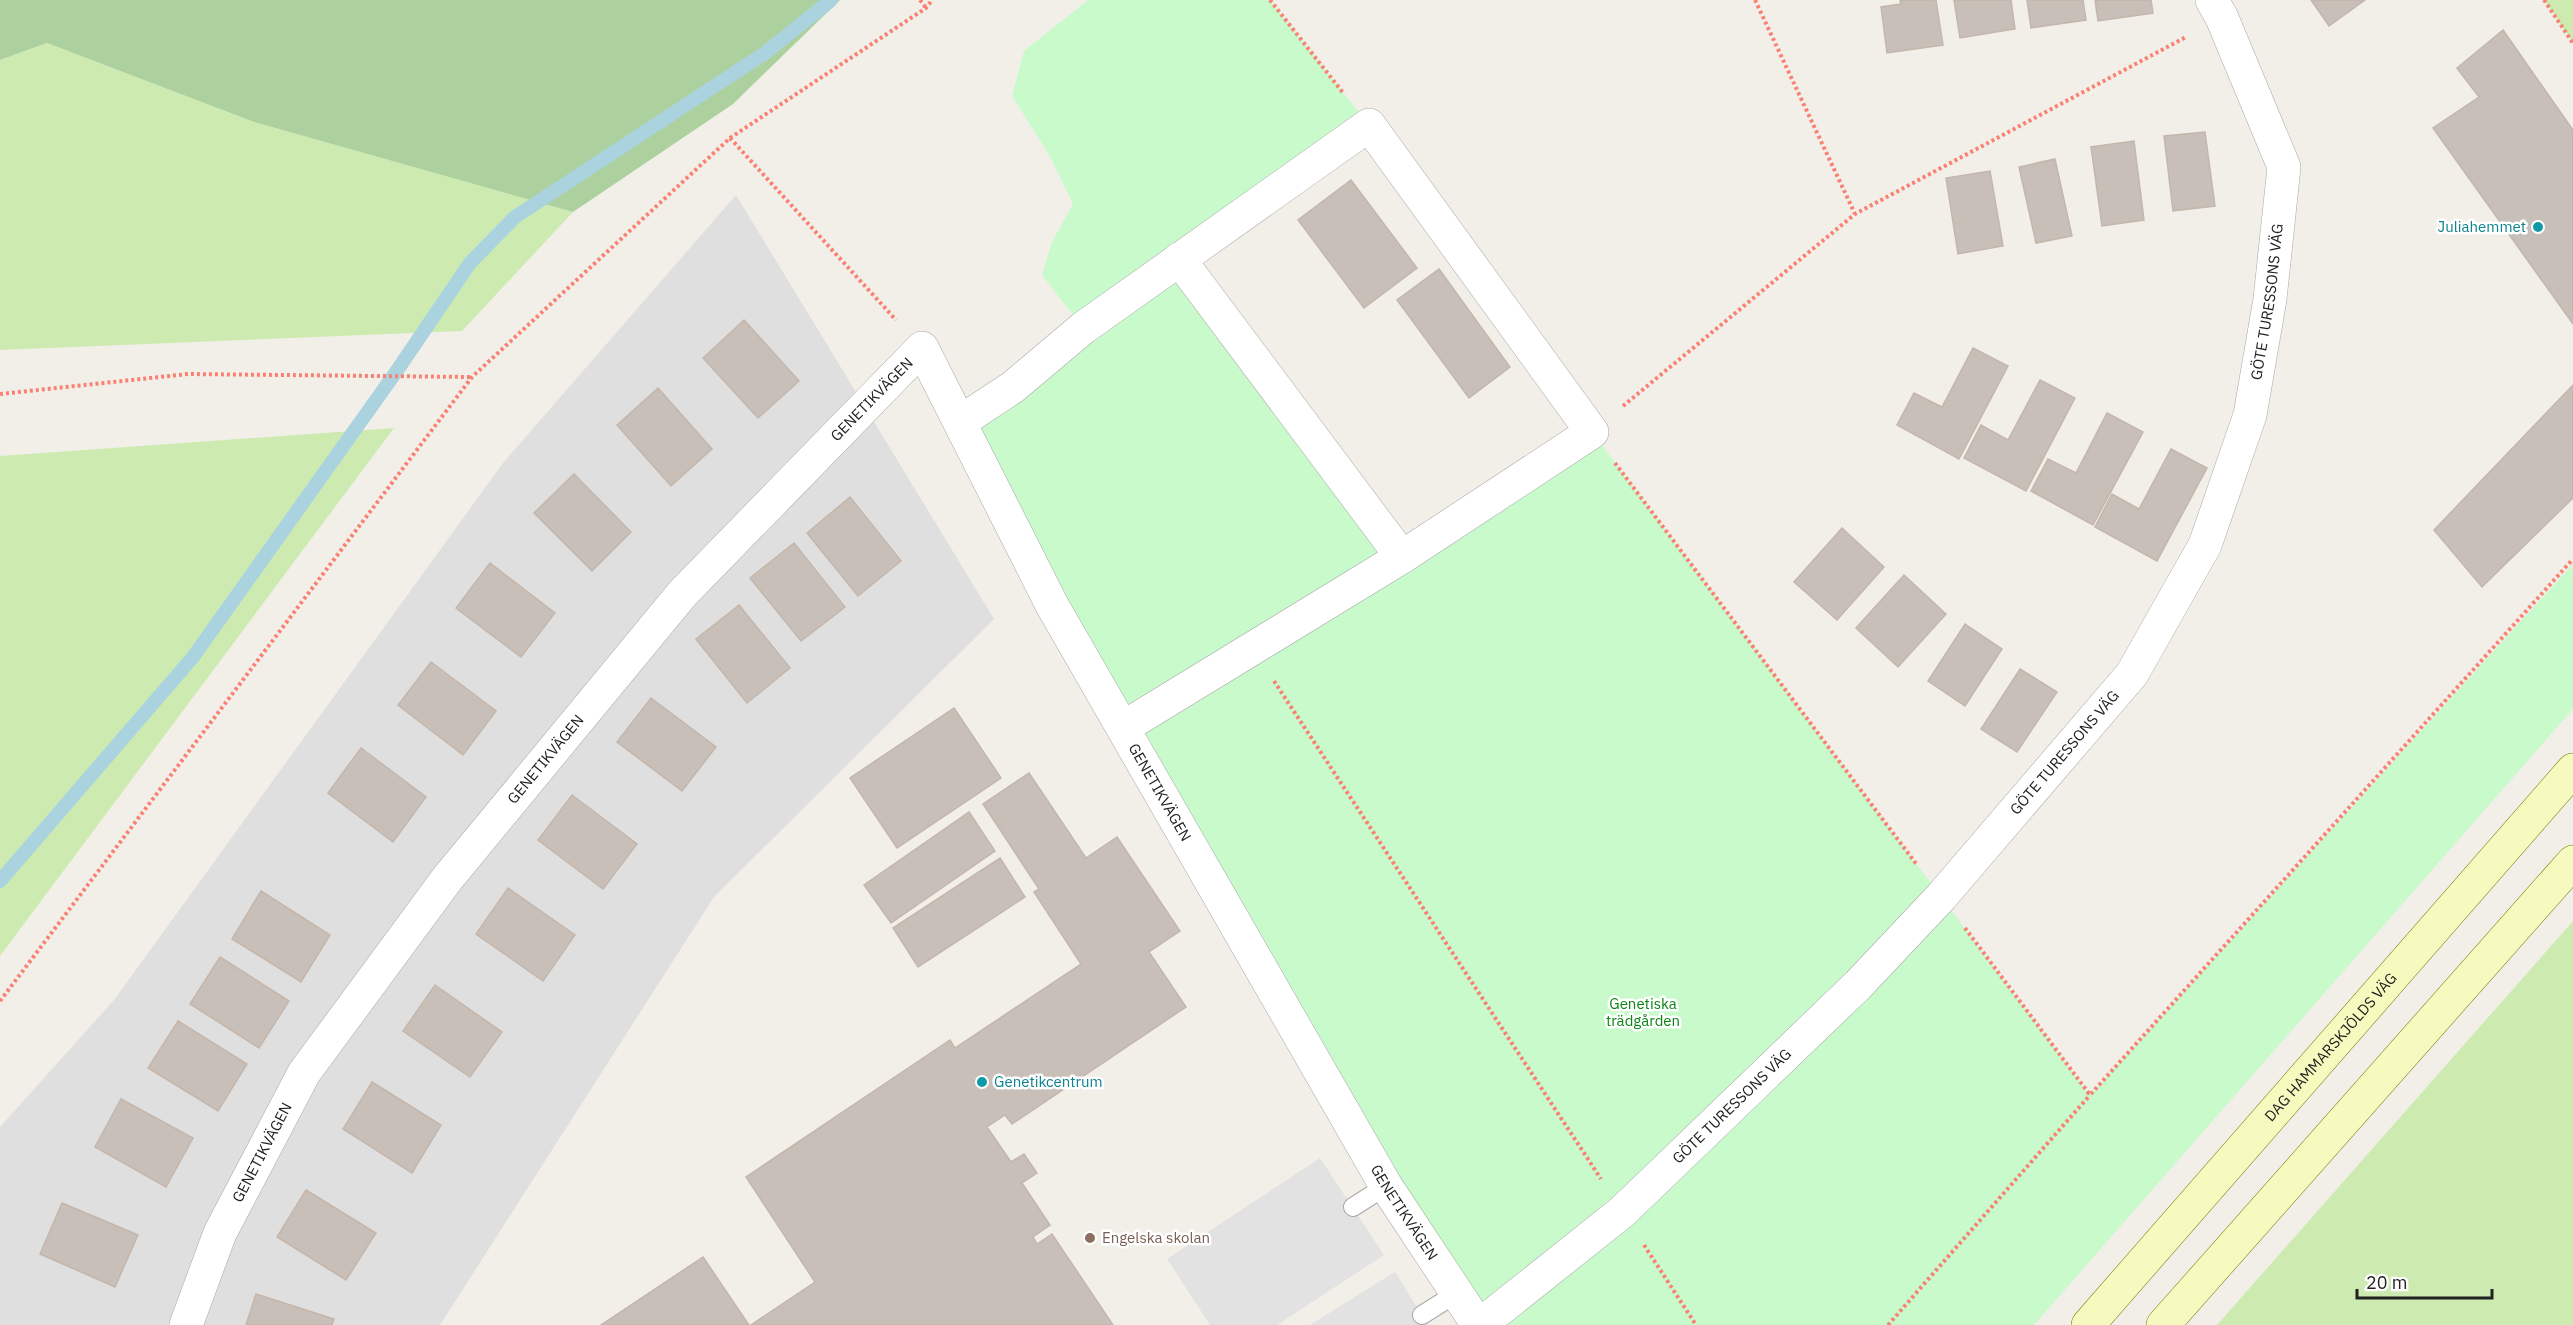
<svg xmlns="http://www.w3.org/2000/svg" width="2573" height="1325" font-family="'IBM Plex Sans',sans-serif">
<rect width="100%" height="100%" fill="#f2efe9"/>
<!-- residential -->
<path fill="#e0dfdf" d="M736 195 994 619 714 897 440 1325H0V1127L114 1000 503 463Z"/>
<!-- grass -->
<path fill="#cdebb0" d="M2544 0H2573V43Z
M47 43 254 122 573 212 462 331 0 350V60Z
M394 428 0 956V456Z
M2573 921V1325H2217Z"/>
<!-- forest -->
<path fill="#add19e" d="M0 0H840L733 104 573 212 254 122 47 43 0 60Z"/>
<!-- park -->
<path fill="#c8facc" d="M1088 0H1270L1369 125 1179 259 1402 556 1592 432 2090 1095 2573 564V709L2034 1325H1478L960 422 1083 328 1042 275 1052 242 1073 204 1051 158 1012 96 1024 51Z"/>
<!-- parking -->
<path fill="#e2e2e2" d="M1320 1158 1384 1255 1277 1325H1210L1167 1259Z
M1395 1272 1428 1325H1310Z"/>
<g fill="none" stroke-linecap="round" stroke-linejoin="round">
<!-- stream -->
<path stroke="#aad3df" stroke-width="14" d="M0 881 193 657 396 372 470 263 515 217 765 53 831 0"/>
</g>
<!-- building -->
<path fill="#c7bfb8" stroke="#c4b6ab" stroke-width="1.5" d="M1900 0H1936L1943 45 1887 53 1881 7 1901 4Z
M1954 0H2011L2015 29 1960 38Z
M2027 0H2083L2086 20 2031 28Z
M2095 0H2151L2153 13 2098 21Z
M2311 0H2365L2329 26Z
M2503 30 2573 130V324L2433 128 2479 97 2457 68Z
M2205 132 2215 206 2173 211 2164 136Z
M2134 141 2144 220 2102 226 2091 147Z
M2055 159 2072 236 2036 243 2019 167Z
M1990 171 2003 246 1958 254 1946 178Z
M1351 180 1417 268 1364 308 1298 220Z
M1439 269 1510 367 1469 398 1397 300Z
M744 320 799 381 758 418 703 358Z
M1973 348 2008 366 1959 459 1897 425 1914 393 1942 407Z
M2040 380 2075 398 2026 491 1964 458 1981 425 2008 440Z
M2573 385V498L2482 587 2434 530Z
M658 388 712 449 671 486 617 425Z
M2107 413 2143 432 2093 525 2031 491 2048 459 2076 473Z
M2171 449 2207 468 2157 561 2095 527 2112 494 2139 509Z
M574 474 631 532 592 571 534 513Z
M850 497 901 561 858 596 807 533Z
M1842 528 1884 567 1837 620 1794 582Z
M794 543 845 607 801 641 750 578Z
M490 563 555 613 521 657 456 608Z
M1904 575 1946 614 1898 667 1856 628Z
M739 605 790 668 747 703 696 639Z
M1965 624 2002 649 1965 706 1928 681Z
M431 662 496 711 463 755 398 705Z
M2020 669 2057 692 2017 752 1981 729Z
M651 698 716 747 682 791 617 742Z
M954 708 1001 778 897 848 850 778Z
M361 748 426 797 393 842 328 793Z
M1029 773 1086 858 1117 837 1180 931 1149 952 1186 1007 1012 1124 1005 1115 987 1127 1011 1162 1024 1154 1037 1173 1022 1183 1050 1225 1033 1237 1037 1244 1052 1234 1113 1325H751L815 1282 746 1177 950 1040 955 1048 1081 964 1034 892 1039 889 983 804Z
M572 795 637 844 603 889 538 840Z
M969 812 995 851 891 923 864 885Z
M1000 858 1025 897 918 967 893 928Z
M508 888 575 935 543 981 476 934Z
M261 891 330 935 301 982 232 939Z
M220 957 289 1001 259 1048 190 1004Z
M435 985 502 1032 470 1077 403 1031Z
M178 1021 247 1064 218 1111 148 1068Z
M372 1082 441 1125 412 1173 343 1129Z
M121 1099 193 1138 166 1187 95 1147Z
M306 1190 376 1233 346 1280 277 1237Z
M62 1203 138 1235 115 1287 40 1254Z
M703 1257 749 1325H601Z
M256 1294 334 1319 332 1325H246Z"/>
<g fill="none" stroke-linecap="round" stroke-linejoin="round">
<defs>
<path id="service" d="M1353 1207 1386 1186
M1422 1315 1457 1293"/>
<g id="minor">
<path d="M1179 259 1402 557"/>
<path d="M960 422 1013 387 1083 328 1369 125 1592 432 1402 557 1124 727"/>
<path id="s1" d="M186 1325 220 1233 304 1073 447 879 682 594 922 348 1052 605 1386 1186 1478 1325"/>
<path id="s2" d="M1480 1325 1622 1212 1858 985 1941 897 2132 674 2205 545 2250 415 2270 299 2284 167 2222 18 2212 0"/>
</g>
<g id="secondary">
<path id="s3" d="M2088 1325 2573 770"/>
<path d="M2163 1325 2573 862"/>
</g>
</defs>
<!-- service casing -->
<use href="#service" stroke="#a9a9a9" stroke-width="20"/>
<!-- minor casing -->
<use href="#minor" stroke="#a9a9a9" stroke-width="34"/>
<!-- secondary casing -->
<use href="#secondary" stroke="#707d05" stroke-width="34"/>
<!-- path -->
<path stroke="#fa8072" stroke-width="4" stroke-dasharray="3 3" stroke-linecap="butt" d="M920 0 926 8
M1270 0 1344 94
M1755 0 1855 214
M2544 0 2573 43
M730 138 896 320
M0 394 188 374 471 377
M1623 406 1855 214 2186 37
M1615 463 1917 865
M1274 681 1601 1179
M1965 928 2090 1095 2573 559
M0 1001 472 377 730 138 926 8 932 0
M1644 1245 1696 1325
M1888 1325 2090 1095"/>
<!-- service -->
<use href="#service" stroke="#fff" stroke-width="18"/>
<!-- minor -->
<use href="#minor" stroke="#fff" stroke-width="33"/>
<!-- secondary -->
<use href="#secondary" stroke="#f7fabf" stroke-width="33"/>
</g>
<!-- markers -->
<g fill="#0f9aa8" stroke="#fff" stroke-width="2">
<circle cx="2538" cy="227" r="6"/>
<circle cx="982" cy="1082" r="6"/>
</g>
<circle fill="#8d6e63" stroke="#fff" stroke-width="2" cx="1090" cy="1238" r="6"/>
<g text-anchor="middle" stroke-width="5" stroke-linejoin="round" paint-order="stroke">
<!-- culture labels -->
<g font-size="15" fill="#0d838f" stroke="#fff" text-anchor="end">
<text x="2526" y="232">Juliahemmet</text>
<text x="994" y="1087" text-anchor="start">Genetikcentrum</text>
</g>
<!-- street labels -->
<g font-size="15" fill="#222" stroke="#fff">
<text dy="5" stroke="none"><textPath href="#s2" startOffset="1324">GÖTE TURESSONS VÄG</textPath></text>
<text dy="5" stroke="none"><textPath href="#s1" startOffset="1161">GENETIKVÄGEN</textPath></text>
<text dy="5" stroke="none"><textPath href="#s2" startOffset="820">GÖTE TURESSONS VÄG</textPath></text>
<text dy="5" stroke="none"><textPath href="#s1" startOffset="675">GENETIKVÄGEN</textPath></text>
<text dy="5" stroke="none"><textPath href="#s1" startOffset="1737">GENETIKVÄGEN</textPath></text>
<text dy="5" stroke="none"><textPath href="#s3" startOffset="369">DAG HAMMARSKJÖLDS VÄG</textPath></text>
<text dy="5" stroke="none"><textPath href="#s2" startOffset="334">GÖTE TURESSONS VÄG</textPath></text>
<text dy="5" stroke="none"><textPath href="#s1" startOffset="189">GENETIKVÄGEN</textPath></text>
<text dy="5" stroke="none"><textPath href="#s1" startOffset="2223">GENETIKVÄGEN</textPath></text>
</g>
<!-- park labels -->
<g font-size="15" fill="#0c8416" stroke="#fff">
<text x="1643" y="1009">Genetiska<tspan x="1643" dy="17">trädgården</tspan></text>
</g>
<!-- education labels -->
<g font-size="15" fill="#785e54" stroke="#fff" text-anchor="start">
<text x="1102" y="1243">Engelska skolan</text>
</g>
</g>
<!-- scale -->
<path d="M2357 1289v9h135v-9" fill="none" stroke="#222222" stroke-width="3"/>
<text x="2366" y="1289" font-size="18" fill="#222222" stroke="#ffffff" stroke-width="4.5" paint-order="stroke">20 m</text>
</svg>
